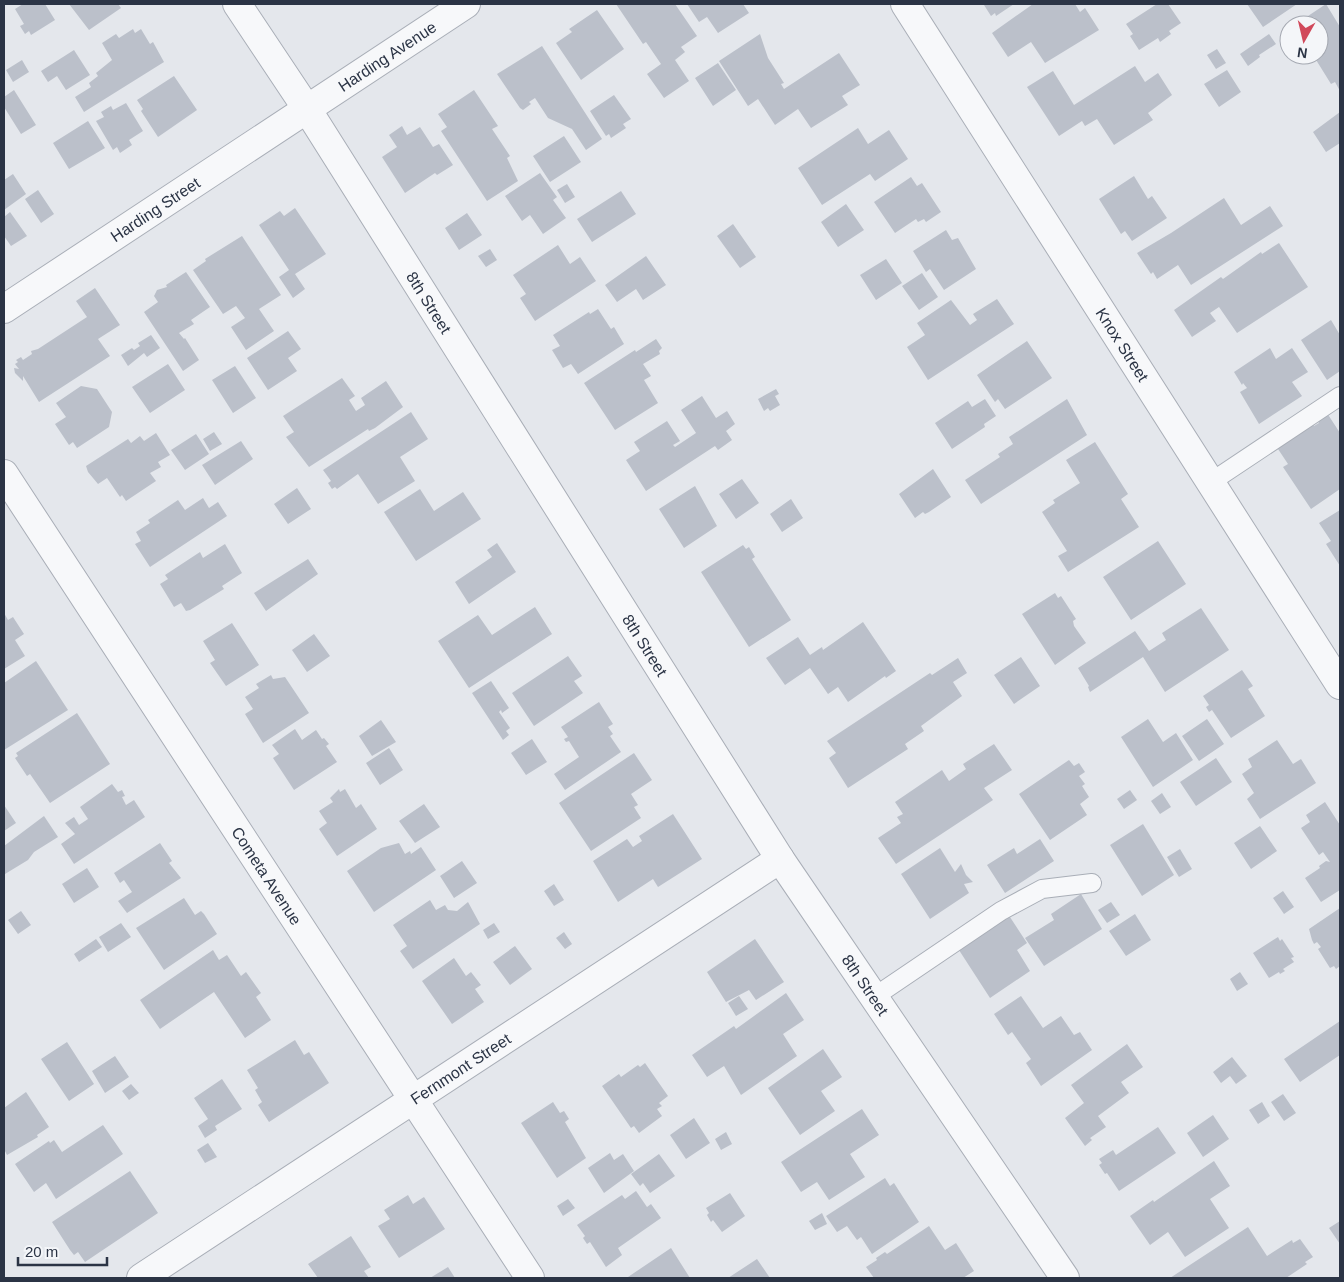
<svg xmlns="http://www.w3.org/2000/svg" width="1344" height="1282" font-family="Helvetica,sans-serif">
<rect width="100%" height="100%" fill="#e4e7ec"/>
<!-- building -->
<path fill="#bbc0ca" d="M23 4H45L55 20 31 35 29 31 25 34 20 26 24 24 15 9Z
M69 4H118L121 8 89 30Z
M616 4H675L697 36 681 47 685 52 675 60 689 81 664 98 647 74 661 64 646 42 643 44Z
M687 4H743L749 13 718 33 707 17 699 22Z
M986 4H1014L996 16 995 13 991 16 984 5Z
M1033 4H1075L1080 12 1085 8 1099 30 1045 63 1031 42 1008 57 992 33Z
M1157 4H1168L1181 23 1169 31 1171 34 1160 42 1158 38 1139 50 1130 36 1133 34 1126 24Z
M1247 4H1297L1263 27Z
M1326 4 1340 27V91L1335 82 1331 84 1313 55H1319V25L1296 24Z
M597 10 624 49 581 80 556 43 572 32 569 29Z
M133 29 135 33 141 29 150 44 153 42 164 62 84 112 75 97 91 87 89 83 98 76 96 73 112 60 102 43 116 34 119 38Z
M760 34 768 58 784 83 781 84 784 89 839 53 860 85 842 96 848 105 811 128 798 109 775 125 758 99 748 106 719 61Z
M1269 34 1276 44 1259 55 1260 57 1248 66 1240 54Z
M542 46 602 139 586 150 572 129 548 118 535 98 529 102 531 104 523 110 520 108 497 74Z
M1217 49 1226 63 1216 69 1207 55Z
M74 50 90 75 66 90 57 76 48 82 41 71Z
M22 60 29 72 13 82 6 70Z
M718 63 736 90 713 106 695 78Z
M1135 66 1145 82 1158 73 1172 95 1148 113 1153 120 1114 145 1097 119 1085 126 1082 121 1059 136 1027 87 1053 71 1074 105Z
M1227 70 1241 92 1219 107 1204 84Z
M174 76 197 110 158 137 141 111 143 109 137 100Z
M14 90 36 125 21 134 4 107V97Z
M474 90 498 126 492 129 510 156 507 158 518 181 487 201 441 131 447 127 438 114Z
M614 95 631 119 623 124 626 128 611 138 609 134 606 136 590 111Z
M126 103 143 131 129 140 132 145 120 153 117 147 113 150 96 121 104 117 101 112 111 106 113 110Z
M1340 112V143L1326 152 1313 132Z
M88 121 105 148 69 169 53 143Z
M402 126 407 135 420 127 433 147 439 144 453 165 437 175 435 173 405 193 382 157 397 147 389 135Z
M858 128 868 144 889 130 908 159 875 181 870 174 822 205 798 168Z
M564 136 581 162 550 182 533 156Z
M540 173 557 197 553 200 566 218 543 234 530 215 522 221 505 196Z
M13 174 26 194 4 210V180Z
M1134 176 1148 199 1152 196 1167 218 1132 241 1125 231 1121 234 1099 199Z
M911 177 917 186 922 183 941 212 926 222 924 219 918 222 916 219 895 233 874 202Z
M567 184 575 197 565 203 557 190Z
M38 190 54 214 41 223 25 199Z
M621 191 636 214 592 242 577 219Z
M1224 198 1241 225 1270 206 1283 226 1191 285 1178 265 1157 279 1153 272 1151 274 1137 253 1171 233Z
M846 204 864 230 838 247 821 222Z
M295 208 326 254 295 274 305 289 293 298 279 277 289 270 259 225 280 211 284 216Z
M10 212 27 236 11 246 4 236V217Z
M467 213 482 235 459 250 445 228Z
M733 224 756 257 740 268 717 236Z
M946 230 952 240 958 238 976 269 944 290 930 269 926 272 913 251Z
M242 236 281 295 259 309 274 331 246 350 231 327 245 318 236 306 223 314 193 270 206 261 205 259Z
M1279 243 1308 287 1237 333 1219 307 1210 313 1216 321 1192 337 1174 310 1221 277 1223 279 1261 252 1262 254Z
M558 245 570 264 580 257 596 281 535 321 520 298 526 294 513 275Z
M490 249 497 260 486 267 478 256Z
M646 256 666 285 643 300 636 289 617 302 605 285Z
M886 259 902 283 876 300 860 275Z
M186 272 210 307 191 320 194 324 179 333 184 339 185 338 199 360 183 371 144 312 158 302 154 296 157 290 167 287 166 285Z
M922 273 938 297 919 310 902 286Z
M95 288 120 325 98 339 110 356 39 402 23 376V381L15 373 14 368 19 369 15 364 18 362 16 360 21 357 23 360 32 354 31 351 38 349 87 317 76 301Z
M997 299 1014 324 928 380 907 347 925 335 917 323 951 300 970 325 977 320 973 314Z
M598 309 611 329 614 327 624 344 578 374 571 364 563 368 552 350 560 346 553 335 589 312 590 314Z
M1331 320 1340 335V371L1327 380 1301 340Z
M288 331 301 349 288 358 297 371 268 390 247 358Z
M151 335 160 348 147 357 144 353 128 366 121 355 132 348 134 350 140 346 138 343Z
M656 339 662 348 659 351 660 354 643 364 651 376 644 380 658 403 615 430 584 383 635 350 636 352Z
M1027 341 1052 378 1005 409 998 399 995 402 977 375Z
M1270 348 1276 359 1292 348 1308 372 1292 382 1302 396 1259 424 1240 392 1247 388 1243 383 1242 385 1234 372Z
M168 364 185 390 150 413 132 387Z
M235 366 256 398 233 413 212 380Z
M342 378 355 396 349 400 356 411 365 405 361 398 386 381 403 407 375 428 369 431 368 429 309 467 286 437 294 432 283 416Z
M81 386 97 389 112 412 109 427 77 448 73 442 69 445 55 424 66 417 56 403Z
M776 389 779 394 775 396 780 405 770 411 768 408 764 411 758 399Z
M702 396 716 418 727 411 735 424 726 431 732 440 718 450 715 446 646 491 626 460 640 451 634 442 667 421 680 441 673 445 675 447 696 433 681 410Z
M985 399 996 416 984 424 985 427 952 449 935 423 968 401 972 407Z
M1067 399 1087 435 981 504 965 480 1000 457 998 454 1013 444 1009 437Z
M411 412 428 439 400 457 415 481 378 504 358 474 337 489 335 487 332 489 328 483 331 481 323 470Z
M1327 413 1340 433V489L1311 509 1283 467 1288 464 1274 443 1310 419 1314 426 1319 423 1317 419Z
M214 432 222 444 210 451 203 439Z
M156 433 170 455 158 462 161 467 150 473 156 481 126 501 122 495 120 497 107 478 98 484 88 472 86 466 128 439 131 443 140 436 144 441Z
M196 434 209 454 185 470 171 450Z
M241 441 253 459 215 485 202 465Z
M1095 442 1128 494 1121 499 1139 527 1068 572 1058 556 1067 551 1042 512 1055 503 1053 500 1080 483 1066 460Z
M933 469 951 497 929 512 925 514 923 512 915 518 899 494Z
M742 479 759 503 736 519 719 494Z
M695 486 717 526 684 548 659 509Z
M297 488 311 509 288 524 274 504Z
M420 489 434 511 463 492 481 519 416 561 384 512Z
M203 498 209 508 218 502 227 516 150 567 135 544 141 541 136 532 150 523 148 520 178 500 185 510Z
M791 499 803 518 782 532 770 514Z
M1340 510V566L1326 544 1331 541 1319 523Z
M1158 541 1186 584 1131 620 1103 577Z
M497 543 516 572 469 604 455 582 492 557 487 550Z
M225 544 242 573 222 586 224 589 190 610 186 611 181 603 174 607 160 584 168 579 165 575 200 552 203 558Z
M743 545 746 549 749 547 755 557 752 559 791 620 749 647 701 572Z
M308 559 318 574 266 611 254 593Z
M1055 593 1058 598 1061 596 1076 619 1073 621 1074 626 1086 643 1055 665 1022 614Z
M535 607 552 634 469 688 438 641 478 615 492 635Z
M1201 608 1229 650 1165 692 1143 657 1090 692 1088 687 1089 686 1078 668 1135 631 1149 651 1166 640 1162 633Z
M4 613 8 620 13 617 24 634 15 640 25 656 4 669Z
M863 622 896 671 886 678 885 676 848 702 838 687 828 694 810 668 785 685 766 658 798 637 810 655 822 647 823 650Z
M232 623 259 665 226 686 210 663 215 660 203 641Z
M314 634 330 656 307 672 292 650Z
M568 656 582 676 574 681 583 693 534 726 512 693Z
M1021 657 1040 686 1014 704 994 675Z
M958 658 967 673 953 682 962 696 921 726 924 731 905 744 908 749 848 788 829 758 836 753 827 741 930 673 932 675Z
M36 661 68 710 4 750V683Z
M1242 670 1253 686 1248 689 1265 716 1231 738 1212 710 1209 712 1206 707 1209 705 1203 696Z
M271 675 273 679 285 677 309 713 263 743 245 714 253 709 245 697 259 688 256 684Z
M491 681 509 708 502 713 501 710 499 712 510 728 506 731 509 735 503 740 472 693Z
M599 702 613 724 608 727 613 734 610 736 621 752 565 790 554 774 579 757 569 741 566 742 564 739 568 737 561 727Z
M77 713 110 764 50 803 30 774 27 776 15 758 18 756 16 753Z
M1148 719 1163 742 1176 733 1193 760 1153 787 1121 737Z
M1207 719 1224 744 1199 761 1182 736Z
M381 720 396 742 372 756 359 736Z
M295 729 302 740 316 730 322 739 324 738 329 744 326 746 337 762 294 790 273 758 279 754 272 745Z
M532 739 547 762 526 775 511 753Z
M1277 740 1293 764 1301 759 1316 783 1260 819 1247 799 1254 793 1242 774 1252 767 1248 759Z
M994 744 1012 770 984 788 993 800 896 864 878 838 901 823 897 817 903 814 895 802 942 770 949 781 966 769 963 764Z
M389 748 403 770 380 785 366 763Z
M634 753 652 780 631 794 638 805 634 807 641 818 591 851 559 803Z
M1216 758 1232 782 1196 806 1180 782Z
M1069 760 1074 766 1079 763 1085 772 1079 776 1085 784 1082 786 1089 797 1080 804 1087 815 1050 840 1019 794Z
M112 784 118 792 122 790 125 796 122 797 126 805 134 800 145 817 74 864 61 844 75 834 65 823 74 817 79 825 88 819 80 807Z
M339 789 340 792 345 789 356 808 361 804 377 829 337 856 319 829 327 823 319 811 333 802 330 798Z
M1130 790 1137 800 1124 809 1117 799Z
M1162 793 1171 807 1160 814 1151 801Z
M1325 802 1340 825V890L1321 902 1305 878 1320 868 1319 866 1326 861 1330 862 1323 852 1319 855 1301 828 1310 822 1306 815Z
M424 804 440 827 415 843 399 821Z
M4 805 16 823 4 831Z
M673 814 702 859 658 887 653 879 618 902 593 861 627 839 633 847 642 841 639 836Z
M44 816 58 837 34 852 28 860 5 874 4 846Z
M1143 824 1174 875 1142 896 1110 845Z
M1260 826 1277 851 1251 869 1234 843Z
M1040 839 1054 861 1005 893 987 865 1014 848 1017 854Z
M160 843 172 861 169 863 181 878 127 913 118 901 132 892 124 880 120 883 114 873Z
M399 843 405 854 410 851 411 854 421 847 436 870 374 912 347 871 381 848Z
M940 848 955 872 961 864 966 875 973 882 964 884 969 893 930 919 901 874Z
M1180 849 1192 869 1179 877 1167 857Z
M462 861 477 883 454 898 440 876Z
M87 868 99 887 74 903 62 884Z
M554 884 564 900 554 906 544 891Z
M1283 891 1294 907 1284 914 1273 898Z
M1081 894 1102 929 1044 966 1025 938 1054 920 1051 914Z
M184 898 195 915 201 911 204 914 217 934 164 970 136 928Z
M430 900 436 910 445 905 448 910 457 911 468 902 480 924 413 969 400 951 407 946 393 925Z
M1111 902 1120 915 1107 923 1098 910Z
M1340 908V966L1336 969 1334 966 1330 968 1318 949 1321 947 1317 942 1314 944 1312 940 1309 929Z
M21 911 31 925 18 934 8 920Z
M1006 911 1027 943 1017 950 1030 971 990 998 957 947Z
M1135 914 1151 940 1126 956 1109 931Z
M121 923 131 937 108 952 99 937Z
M494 923 500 932 488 939 483 930Z
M564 932 572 944 565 949 556 938Z
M1278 937 1280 941 1282 939 1294 957 1291 958 1294 962 1283 969 1285 971 1280 974 1279 972 1269 978 1253 953Z
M96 939 102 947 79 962 74 954Z
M755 939 784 982 756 1000 749 990 726 1002 707 972Z
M515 946 532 969 510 985 493 962Z
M213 950 219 960 227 955 241 976 246 972 261 993 256 997 271 1020 245 1038 214 992 160 1029 140 1000Z
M454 958 466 976 471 972 481 985 475 989 484 1002 452 1024 422 981Z
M1240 972 1248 984 1237 991 1230 979Z
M786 993 804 1020 783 1034 797 1056 741 1095 724 1066 707 1077 692 1055 734 1026 736 1029Z
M739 996 748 1009 736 1016 728 1003Z
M1021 996 1043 1028 1061 1016 1074 1035 1080 1032 1092 1050 1041 1086 1026 1063 1031 1059 1012 1032 1008 1035 994 1014Z
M1340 1021V1055L1300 1082 1284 1059Z
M295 1040 304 1055 309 1052 329 1083 269 1122 258 1105 262 1102 255 1090 258 1088 247 1070Z
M67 1042 94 1084 69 1101 41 1059Z
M1127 1044 1143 1067 1121 1082 1129 1093 1098 1116 1106 1127 1090 1138 1092 1140 1085 1146 1065 1118 1084 1103 1071 1085Z
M823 1049 842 1077 821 1091 835 1111 800 1135 768 1088Z
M115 1056 129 1077 105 1093 92 1071Z
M1232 1057 1247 1076 1236 1084 1230 1076 1221 1083 1213 1072Z
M645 1063 668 1096 659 1103 662 1106 657 1109 662 1116 639 1133 634 1126 631 1128 602 1086 619 1074 621 1077 638 1065 640 1067Z
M222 1079 242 1109 215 1126 217 1130 205 1138 198 1126 208 1119 194 1098Z
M131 1084 139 1093 129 1100 122 1091Z
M26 1092 49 1127 37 1135 38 1137 7 1155 4 1149V1108Z
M1283 1094 1296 1113 1284 1121 1271 1102Z
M553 1102 560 1113 564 1111 569 1119 565 1122 586 1158 557 1178 521 1123Z
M1262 1102 1270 1116 1258 1124 1249 1110Z
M862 1109 879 1135 850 1154 865 1177 829 1200 817 1182 801 1192 781 1162Z
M1213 1115 1229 1139 1203 1157 1187 1133Z
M694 1118 710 1143 686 1159 670 1135Z
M103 1125 123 1154 56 1199 46 1183 34 1192 15 1164 49 1141 50 1143 54 1140 62 1152Z
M1158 1127 1176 1153 1119 1191 1107 1173 1105 1174 1099 1165 1102 1163 1099 1159 1113 1150 1116 1155Z
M726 1132 732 1144 721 1150 715 1139Z
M208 1143 217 1157 205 1163 197 1150Z
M610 1153 614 1160 623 1154 634 1171 604 1193 588 1168Z
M659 1154 675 1176 650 1193 643 1183 640 1186 631 1174Z
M1214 1161 1230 1186 1210 1199 1229 1228 1185 1257 1168 1232 1150 1245 1130 1216 1153 1200 1154 1202Z
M130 1171 158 1213 85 1262 78 1252 74 1255 70 1250 52 1222Z
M885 1178 890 1186 894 1183 919 1222 872 1254 861 1237 857 1240 847 1226 837 1232 826 1216Z
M636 1191 647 1207 651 1204 661 1218 618 1248 622 1255 606 1267 590 1242 587 1244 583 1238 585 1236 577 1225 622 1195 625 1199Z
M730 1193 745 1216 722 1232 713 1220 711 1222 707 1215 709 1213 706 1208Z
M408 1195 413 1204 424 1197 445 1229 399 1258 378 1226 390 1219 384 1210Z
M568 1199 575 1208 563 1216 557 1206Z
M822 1213 827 1224 815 1230 809 1221Z
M1340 1221V1244L1329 1228Z
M929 1226 945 1250 956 1243 974 1271 963 1278H874L866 1267 877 1260 876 1258 885 1252 887 1254Z
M1248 1227 1267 1256 1292 1240 1293 1243 1300 1239 1313 1257 1305 1262 1307 1264 1286 1278H1170Z
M351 1236 371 1267 364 1271 369 1278H318L308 1264Z
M671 1248 690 1278H629L628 1277Z
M757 1259 770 1278H728Z
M448 1267 455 1278H430Z"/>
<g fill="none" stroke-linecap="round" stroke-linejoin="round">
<defs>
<path id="service" d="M1211 482 1340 396
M874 997 1001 911 1042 889 1092 883"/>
<g id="minor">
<path id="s1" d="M905 4 1340 685"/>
<path id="s2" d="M4 309 466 4"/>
<path id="s3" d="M4 474 530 1278"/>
<path id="s4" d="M141 1278 780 859"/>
</g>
<g id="tertiary">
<path id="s5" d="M237 4 307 109 780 859 1065 1278"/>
</g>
</defs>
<!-- service casing -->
<use href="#service" stroke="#a9aeb7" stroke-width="20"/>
<!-- minor casing -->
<use href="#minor" stroke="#a9aeb7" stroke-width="30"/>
<!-- tertiary casing -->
<use href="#tertiary" stroke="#a9aeb7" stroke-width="30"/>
<!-- service -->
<use href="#service" stroke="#f7f8fa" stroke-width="18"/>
<!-- minor -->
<use href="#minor" stroke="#f7f8fa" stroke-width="28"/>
<!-- tertiary -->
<use href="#tertiary" stroke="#f7f8fa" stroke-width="28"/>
</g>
<g text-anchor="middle" stroke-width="5" stroke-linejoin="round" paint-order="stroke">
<!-- street labels -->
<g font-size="16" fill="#2b3445" stroke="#f4f6f9">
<text dy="6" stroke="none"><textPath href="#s2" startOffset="459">Harding Avenue</textPath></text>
<text dy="6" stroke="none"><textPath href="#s2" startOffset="181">Harding Street</textPath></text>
<text dy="6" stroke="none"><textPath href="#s5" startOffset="355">8th Street</textPath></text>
<text dy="6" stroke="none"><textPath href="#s1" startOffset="404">Knox Street</textPath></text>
<text dy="6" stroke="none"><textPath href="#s5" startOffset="760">8th Street</textPath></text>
<text dy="6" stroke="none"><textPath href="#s3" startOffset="480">Cometa Avenue</textPath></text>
<text dy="6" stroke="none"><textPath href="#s5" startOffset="1165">8th Street</textPath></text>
<text dy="6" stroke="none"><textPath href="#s4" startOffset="382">Fernmont Street</textPath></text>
</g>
</g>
<!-- border -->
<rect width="1344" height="1282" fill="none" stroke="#2b3445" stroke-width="10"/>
<!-- north arrow -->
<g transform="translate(1304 40) rotate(188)"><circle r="24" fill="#f4f6f9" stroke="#a4a8b1"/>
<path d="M0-4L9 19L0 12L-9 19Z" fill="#d1495b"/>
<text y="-8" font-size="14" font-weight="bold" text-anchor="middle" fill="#2b3445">N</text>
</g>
<!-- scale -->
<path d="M18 1257v8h89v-8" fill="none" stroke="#2b3445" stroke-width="2.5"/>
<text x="25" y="1257" font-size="15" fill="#2b3445" stroke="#f4f6f9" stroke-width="4" paint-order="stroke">20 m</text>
</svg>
